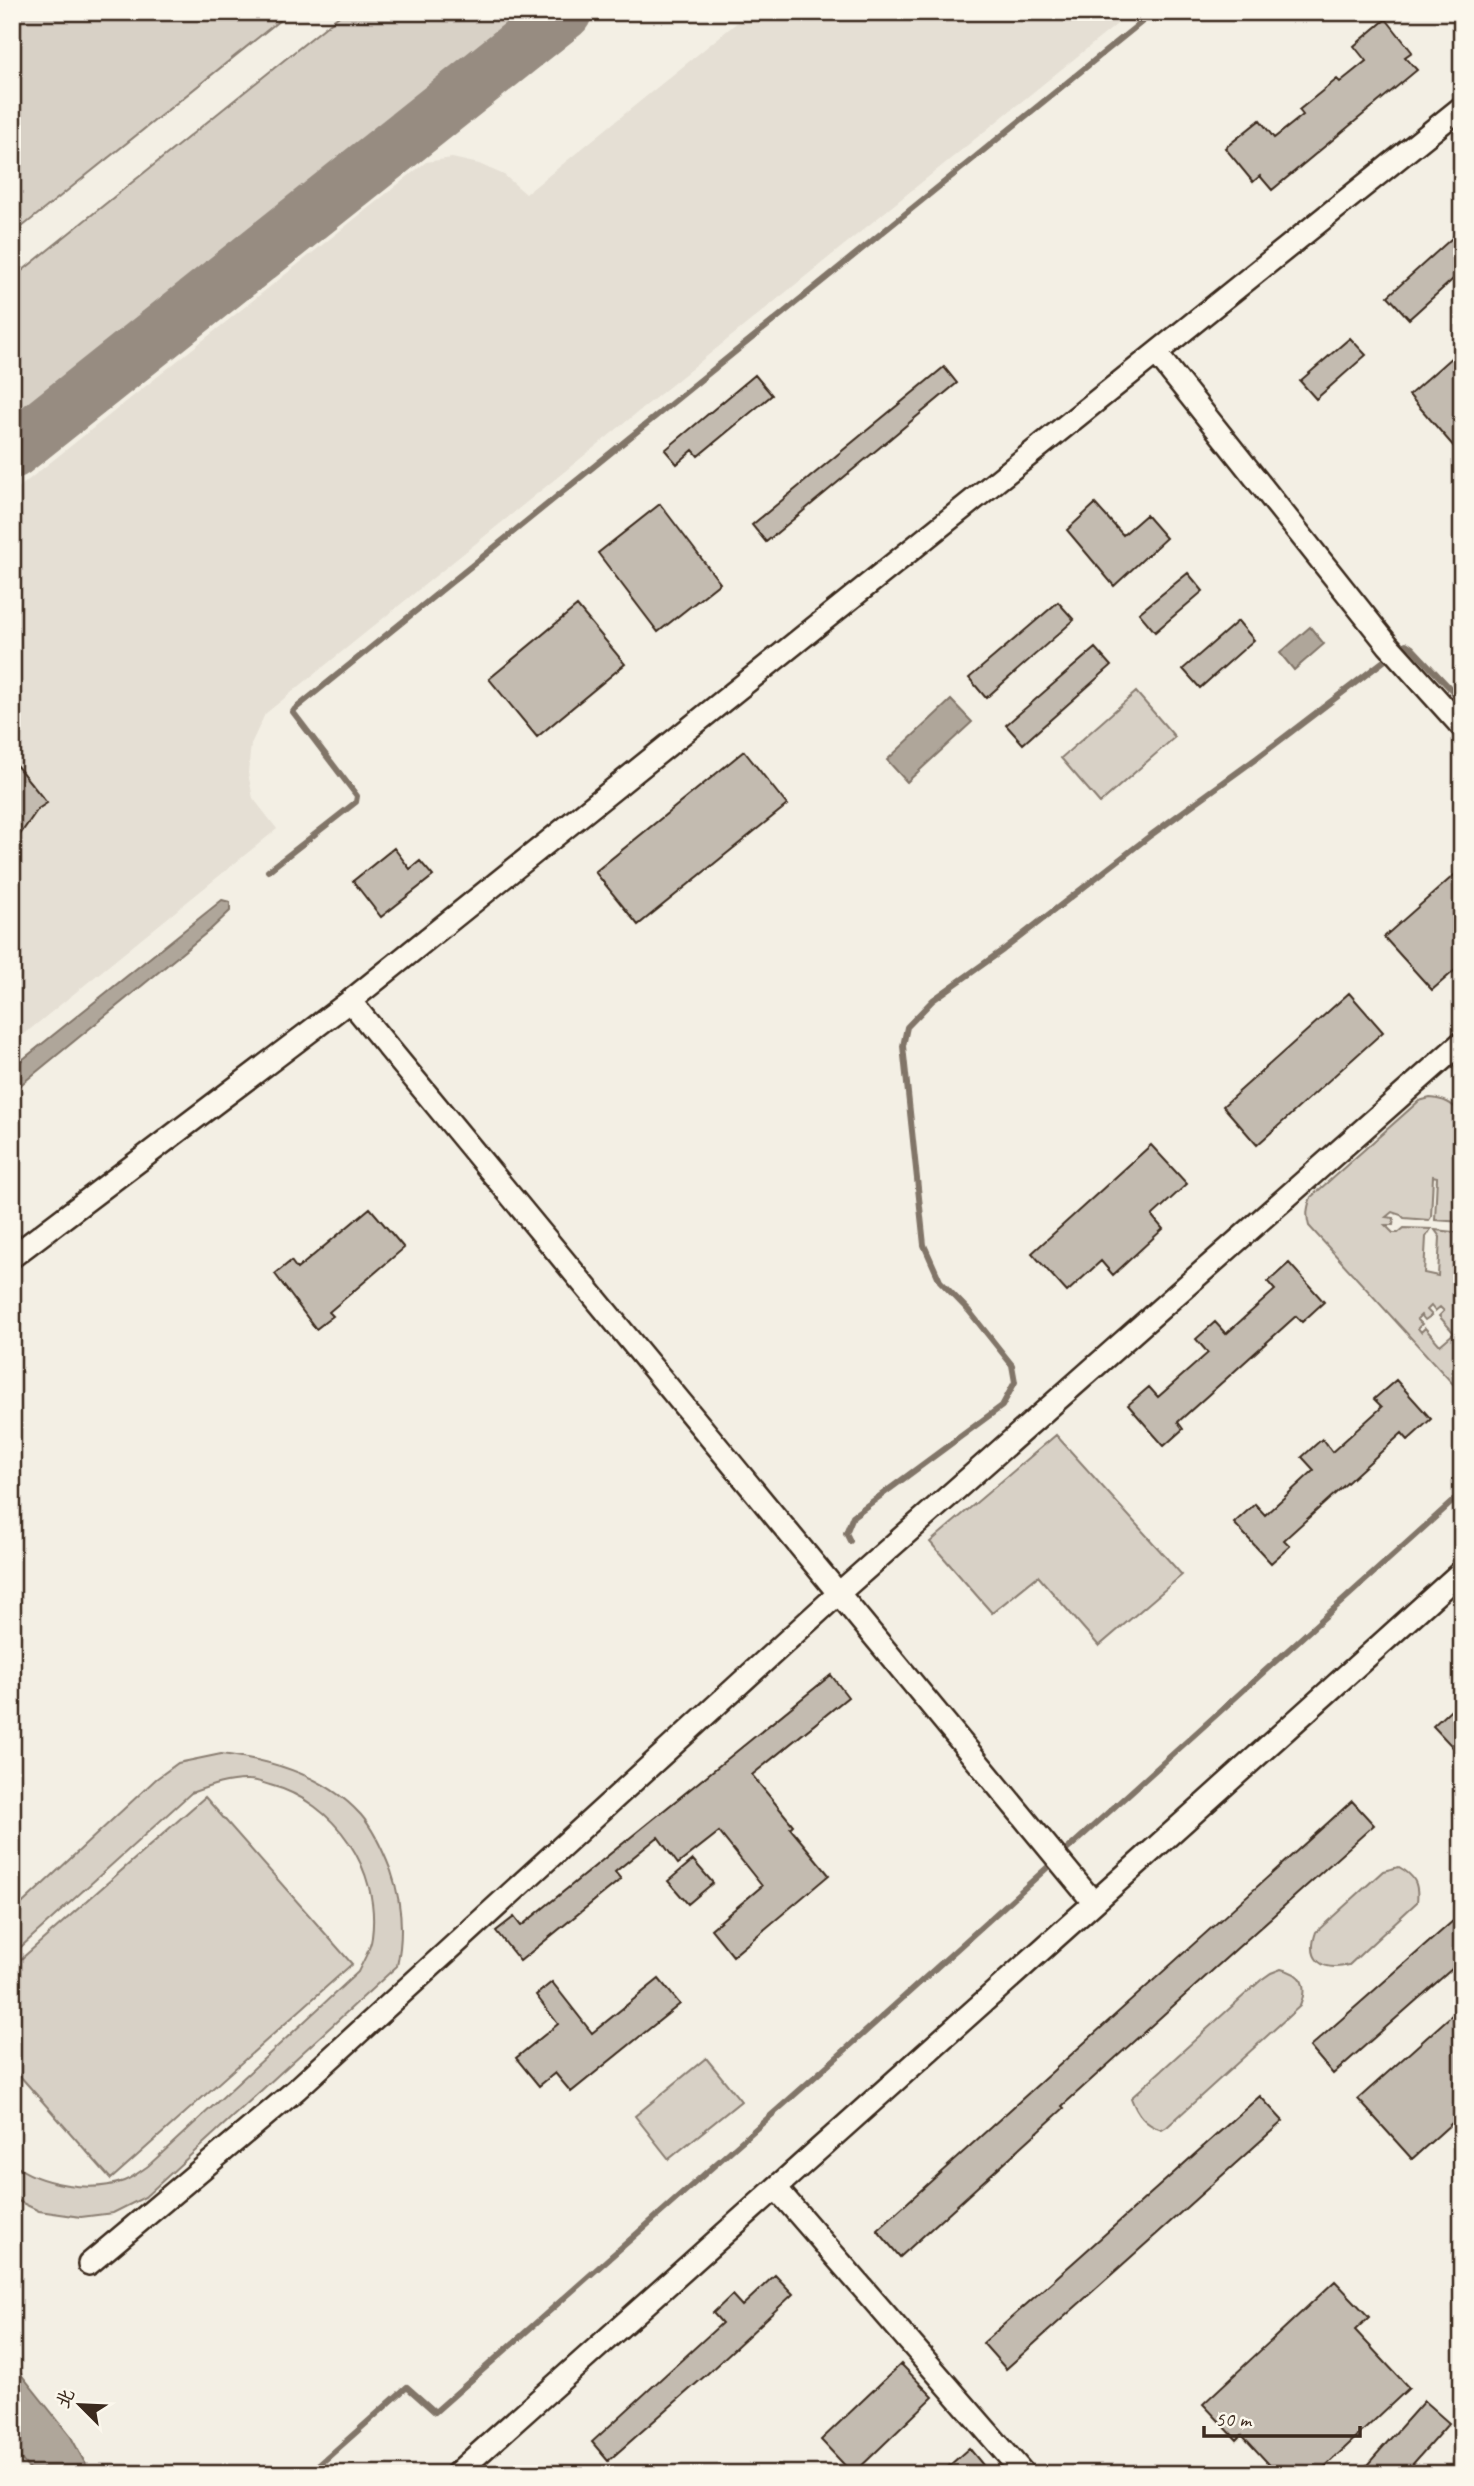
<svg xmlns="http://www.w3.org/2000/svg" width="1474" height="2486" font-family="Caveat,'LXGW WenKai TC',sans-serif">
<rect width="100%" height="100%" fill="#f3efe4"/>
<filter id="ink" filterUnits="userSpaceOnUse"><feTurbulence type="fractalNoise" baseFrequency=".0143" numOctaves="2"/><feDisplacementMap in="SourceGraphic" scale="14" xChannelSelector="R" yChannelSelector="G"/><feConvolveMatrix kernelMatrix="1 2 1 2 8 2 1 2 1" color-interpolation-filters="sRGB"/></filter>
<g filter="url(#ink)">
<!-- built -->
<path fill="#e5dfd4" d="M750 12H1132L265 714 251 744 248 773 253 798 277 829 12 1044V493L426 162 452 158 479 164 504 175 526 194Z"/>
<!-- green -->
<path fill="#d8d1c6" stroke="#8a7e72" stroke-width="2" fill-rule="evenodd" d="M12 12H290L12 235Z
M344 12H535L12 431V279Z
M1136 692 1175 737 1100 803 1061 758Z
M1430 1098C1444 1099 1452 1103 1462 1114V1222L1435 1220 1437 1177 1433 1176 1431 1217 1429 1220 1404 1218 1401 1215 1392 1212 1386 1217 1394 1218 1393 1225H1385L1393 1233H1398L1404 1228 1431 1229 1426 1237 1424 1273 1438 1276 1440 1237 1435 1230 1462 1233V1281L1460 1280 1456 1283 1462 1289V1298L1457 1302 1460 1304 1462 1303V1394L1309 1226C1306 1215 1307 1208 1311 1197L1419 1101ZM1431 1306 1435 1311 1440 1307 1444 1311 1439 1316 1454 1333 1440 1345 1425 1328 1421 1332 1418 1328 1422 1324 1417 1319 1421 1315 1425 1320 1432 1315 1427 1310Z
M1056 1435 1182 1575 1099 1646 1038 1576 992 1613 930 1542Z
M221 1754C271 1760 326 1776 361 1815 374 1830 384 1853 391 1871 402 1903 404 1934 397 1966L145 2197 113 2213 81 2217 39 2211 12 2198V2163C39 2185 92 2193 124 2181 132 2178 141 2171 148 2166L358 1972C363 1961 371 1949 372 1937 381 1870 335 1802 270 1785 263 1783 256 1780 249 1780 229 1779 210 1786 191 1793L12 1955V1913L156 1779 178 1763Z
M205 1797 352 1964 111 2179 12 2067V1967Z
M1399 1867C1415 1876 1419 1884 1417 1902L1349 1965C1322 1972 1306 1960 1316 1932L1383 1871Z
M1281 1969C1303 1974 1308 1985 1300 2006L1167 2127 1162 2130C1145 2125 1137 2114 1131 2098L1261 1980 1271 1973Z
M706 2058 741 2101 669 2159 635 2116Z"/>
<!-- water -->
<path fill="#afa69a" stroke="#817468" stroke-width="2" d="M1310 627 1324 644 1294 670 1280 653Z
M951 700 972 722 907 782 887 760Z
M222 900 230 902V911L210 930 12 1092V1068Z
M12 2363 71 2437 91 2474H33L12 2448Z"/>
<g fill="none" stroke-linecap="round" stroke-linejoin="round">
<!-- stream -->
<path stroke="#817468" stroke-width="6" d="M268 871 356 802 357 796 293 712 295 709 1154 12
M850 1541 846 1533 853 1516 1002 1406 1015 1382 1012 1365 969 1311 940 1281 924 1245 903 1046 907 1027 933 1000 1003 950 1151 835 1257 758 1406 644 1412 648 1462 701
M309 2474 407 2387 435 2412 844 2051 1462 1493"/>
<!-- taxiway -->
<path stroke="#978c81" stroke-width="56" d="M12 451 564 12"/>
</g>
<!-- building -->
<path fill="#c3bbb0" stroke="#3b2a1e" stroke-width="2" d="M1386 19 1412 52 1405 57 1417 70 1272 190 1260 176 1253 182 1225 148 1260 120 1274 138 1303 115 1299 110 1337 79 1340 82 1366 61 1354 46Z
M1462 229V271L1409 319 1388 296Z
M1350 338 1366 355 1316 399 1300 381Z
M1462 348V456L1409 395Z
M944 367 957 383 766 542 752 525Z
M755 375 772 395 698 456 693 450 677 464 665 450Z
M660 504 720 583 658 632 598 553Z
M1095 504 1123 535 1146 515 1166 538 1114 586 1067 530Z
M1188 573 1203 591 1155 632 1139 613Z
M1058 602 1074 620 986 698 969 678Z
M577 606 625 664 537 737 489 679Z
M1238 621 1254 640 1200 688 1183 669Z
M1095 648 1111 666 1023 744 1006 725Z
M744 751 787 805 638 925 595 872Z
M12 760 47 803 38 809 12 846Z
M394 848 410 869 420 861 433 876 381 917 353 881Z
M1462 868V964L1432 990 1384 937Z
M1349 993 1383 1032 1257 1145 1223 1106Z
M1151 1145 1187 1184 1152 1216 1163 1229 1113 1275 1101 1261 1067 1292 1032 1253Z
M370 1208 404 1248 329 1312 333 1316 316 1329 275 1274 291 1261 297 1269Z
M1289 1263 1324 1302 1302 1322 1296 1316 1178 1422 1183 1429 1164 1446 1128 1405 1149 1387 1158 1397 1208 1353 1196 1339 1215 1322 1226 1334 1275 1290 1268 1282Z
M1396 1380 1431 1419 1408 1440 1402 1433 1284 1540 1290 1546 1271 1563 1234 1523 1255 1504 1265 1515 1314 1470 1302 1457 1322 1439 1332 1452 1382 1407 1374 1399Z
M831 1675 848 1697 752 1775 793 1825 790 1828 829 1875 733 1956 711 1929 762 1886 719 1832 678 1864 658 1837 615 1872 621 1879 520 1961 496 1931 514 1917 521 1926Z
M1462 1699V1757L1433 1726Z
M1352 1801 1374 1825 1062 2106 1064 2108 900 2257 877 2230Z
M693 1860 713 1883 688 1904 668 1881Z
M1462 1913V1960L1333 2074 1310 2047Z
M659 1979 680 2004 571 2092 555 2073 539 2086 516 2058 558 2024 536 1995 552 1982 592 2033Z
M1462 2006V2114L1412 2159 1358 2099Z
M1260 2096 1283 2121 1006 2369 983 2343Z
M775 2275 793 2294 706 2375 608 2461 592 2442 722 2323 713 2313 732 2295 742 2306Z
M1335 2281 1369 2317 1355 2330 1409 2388 1317 2474H1278L1242 2435 1237 2440 1203 2404Z
M901 2364 933 2397 853 2474 821 2440Z
M1424 2401 1449 2423 1404 2474H1359Z
M969 2448 983 2465 974 2474H940Z"/>
<g fill="none" stroke-linecap="round" stroke-linejoin="round">
<defs>
<path id="minor" d="M1156 353 1388 645 1462 727
M350 1001 1094 1903
M12 1257 350 1001 1462 107
M776 2188 1024 2474
M89 2264 297 2089 839 1593 1462 1042
M456 2474 1094 1903 1462 1571"/>
</defs>
<!-- minor casing -->
<use href="#minor" stroke="#3b2a1e" stroke-width="26"/>
<!-- minor -->
<use href="#minor" stroke="#fbf7ec" stroke-width="21"/>
</g>
</g>
<!-- margin -->
<rect width="1474" height="2486" fill="none" stroke="#fbf7ec" stroke-width="42"/>
<rect x="21" y="21" width="1432" height="2444" fill="none" stroke="#3b2a1e" stroke-width="2.5" filter="url(#ink)"/>
<!-- north arrow -->
<g transform="translate(80 2405) rotate(294)" stroke="#fbf7ec" stroke-width="5" paint-order="stroke">
<path d="M0-5L12 26L0 18L-12 26Z" fill="#3b2a1e"/>
<text y="-10" font-size="19" font-weight="bold" text-anchor="middle" fill="#3b2a1e">北</text>
</g>
<!-- scale -->
<path d="M1204 2426v10h156v-10" fill="none" stroke="#3b2a1e" stroke-width="3.5"/>
<text x="1215" y="2426" font-size="21" fill="#3b2a1e" stroke="#fbf7ec" stroke-width="5" paint-order="stroke">50 m</text>
</svg>
